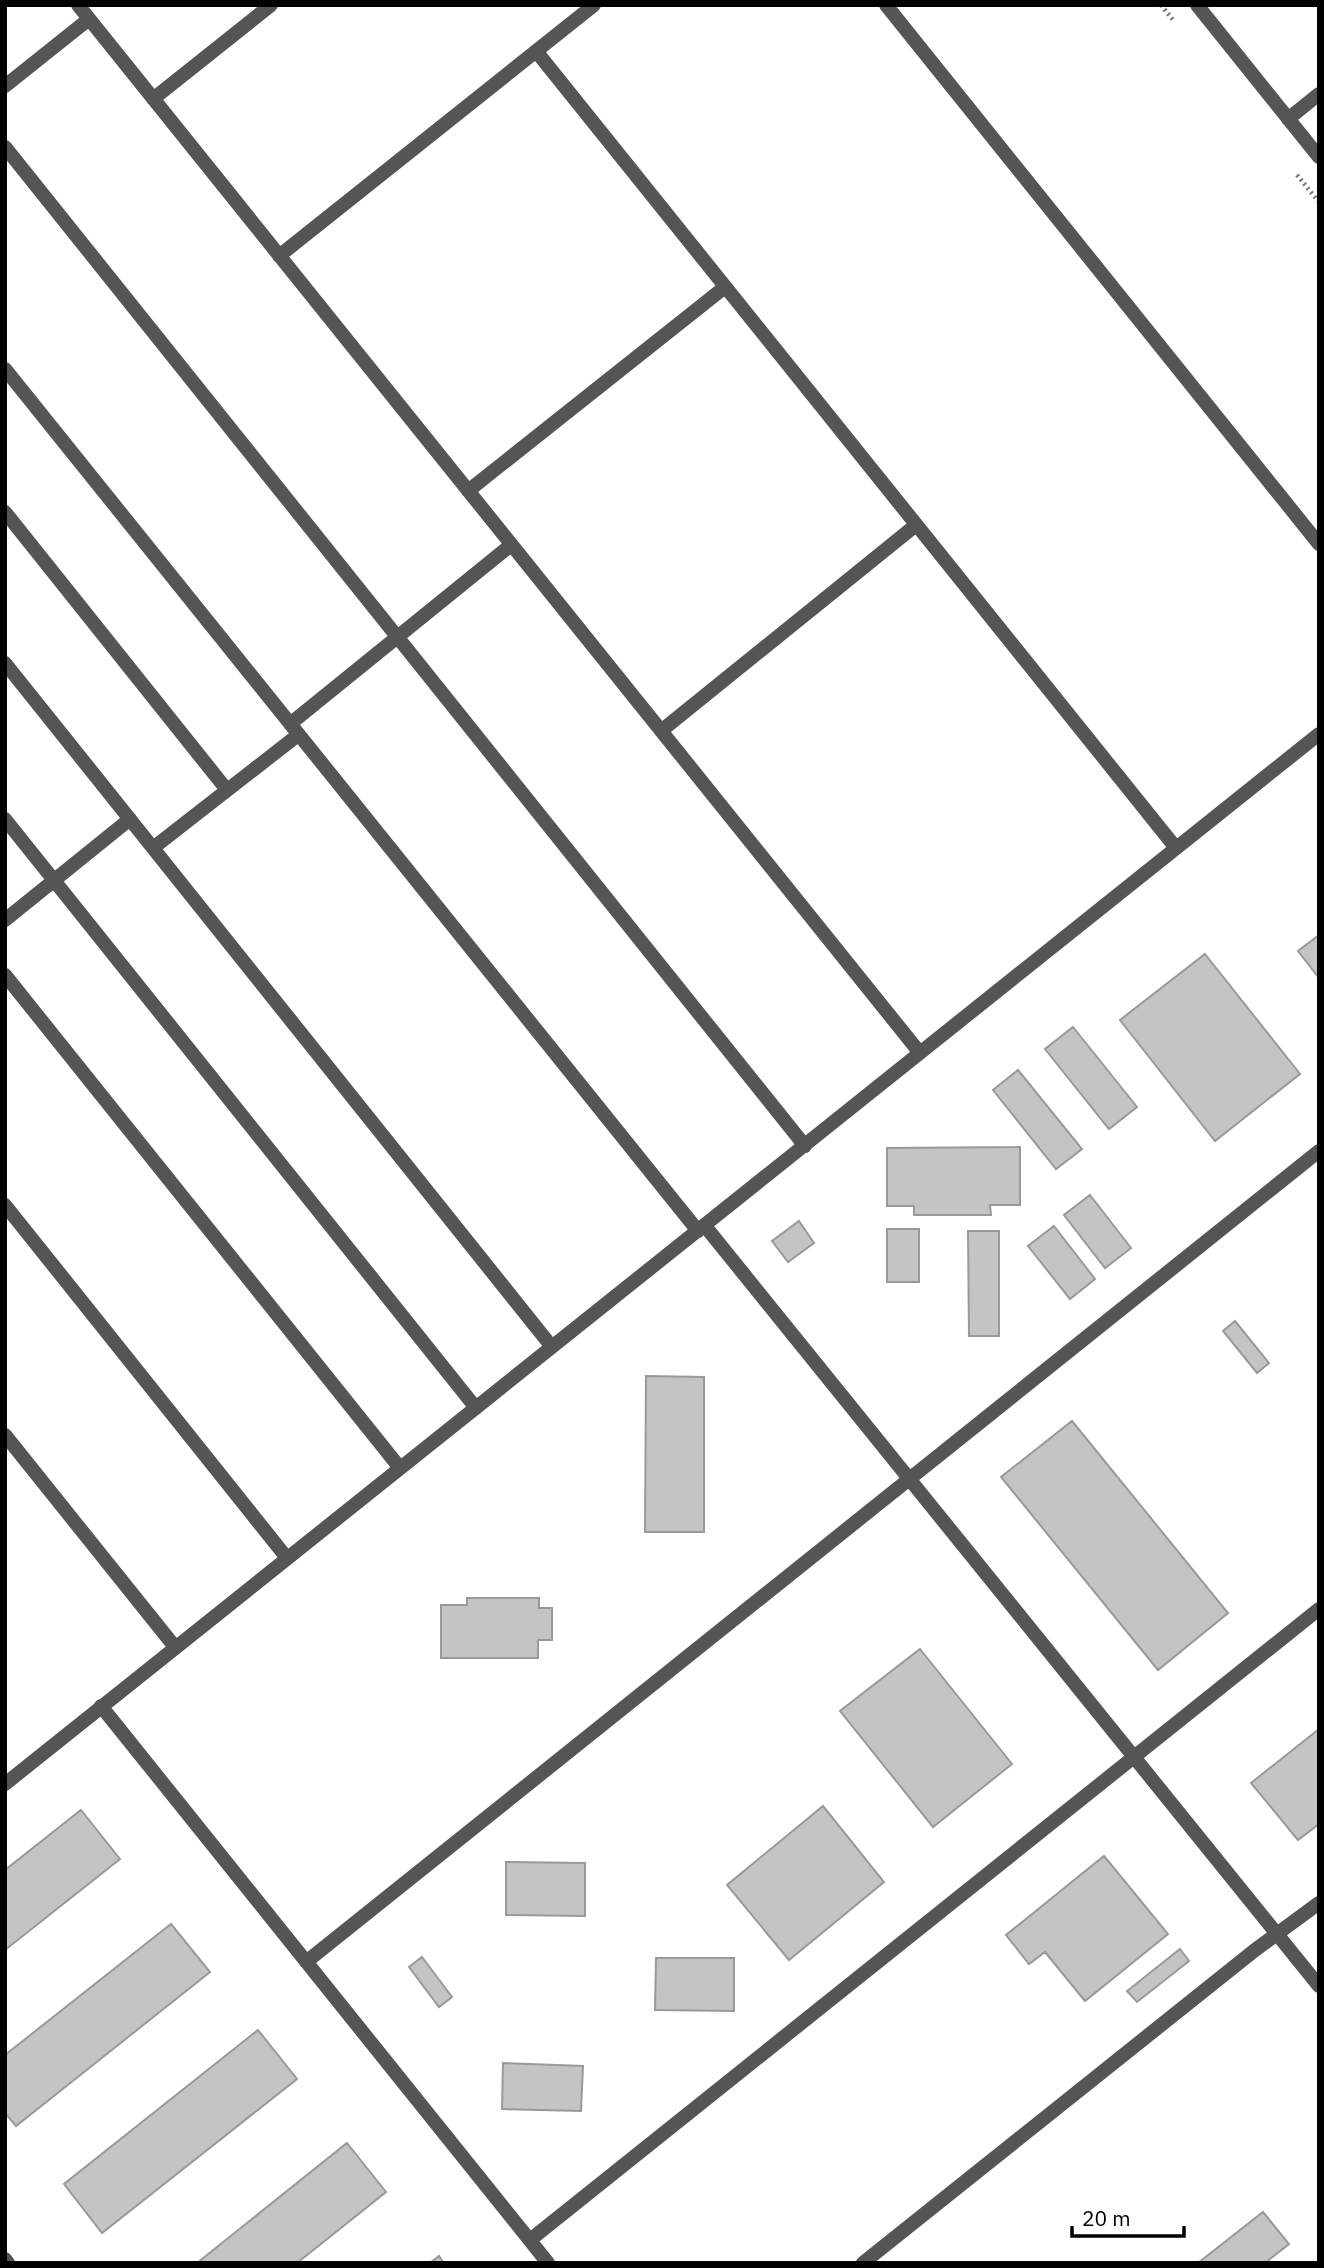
<svg xmlns="http://www.w3.org/2000/svg" width="1324" height="2268" font-family="'IBM Plex Sans',sans-serif">
<rect width="100%" height="100%" fill="#fff"/>
<!-- building -->
<path fill="#c4c4c4" stroke="#999" stroke-width="2" d="M1319 935V978L1298 951Z
M1205 954 1300 1074 1215 1141 1120 1020Z
M1073 1027 1137 1107 1109 1129 1045 1049Z
M1018 1070 1082 1149 1056 1169 993 1090Z
M1020 1147V1205H990L991 1215H914V1206H887V1148Z
M1090 1195 1131 1248 1105 1268 1064 1215Z
M799 1221 814 1243 788 1262 772 1241Z
M1054 1226 1095 1279 1070 1299 1028 1246Z
M887 1229H919V1282H887Z
M968 1231H999V1336H969Z
M1235 1321 1269 1363 1257 1373 1223 1331Z
M646 1376 704 1377V1532H645Z
M1072 1421 1228 1613 1158 1670 1001 1477Z
M467 1598H539V1608H552V1640H538V1658H441V1605H467Z
M920 1649 1012 1764 933 1827 840 1711Z
M1319 1729V1824L1298 1840 1251 1783Z
M823 1806 884 1882 789 1960 727 1885Z
M81 1810 120 1859 5 1950V1870Z
M1104 1856 1168 1934 1085 2001 1045 1952 1029 1964 1006 1935Z
M506 1862 585 1863V1916L506 1915Z
M171 1924 210 1972 16 2126 5 2113V2055Z
M1180 1949 1189 1961 1137 2002 1127 1991Z
M422 1957 452 1997 439 2007 409 1967Z
M656 1958H734V2011L655 2010Z
M258 2030 297 2079 102 2233 64 2184Z
M503 2063 583 2066 581 2111 502 2109Z
M347 2143 386 2192 297 2263H197Z
M1263 2212 1289 2244 1265 2263H1198Z
M439 2256 444 2263H430Z"/>
<g fill="none" stroke-linecap="round" stroke-linejoin="round">
<!-- path -->
<path stroke="#777" stroke-width="4.5" stroke-dasharray="2 3.5" stroke-linecap="butt" d="M1161 5 1174 21
M1297 175 1319 202"/>
<!-- service -->
<path stroke="#555" stroke-width="14" d="M78 5 920 1053
M886 5 1319 544
M1197 5 1319 157
M536 51 1176 848
M5 86 89 19
M153 99 271 5
M1288 119 1319 94
M5 147 805 1146
M279 256 594 5
M5 369 698 1231
M468 491 725 287
M5 512 227 790
M5 663 552 1347
M290 724 511 545
M661 731 916 525
M5 819 476 1408
M153 848 298 735
M5 920 130 819
M5 975 400 1468
M5 1205 287 1558
M705 1226 1319 1986
M5 1435 175 1647
M101 1706 548 2263
M5 1784 1319 734
M306 1962 1319 1151
M530 2240 1319 1609
M5 2259 8 2263
M863 2263 1255 1950 1319 1903"/>
</g>
<!-- border -->
<rect width="1324" height="2268" fill="none" stroke="#000000" stroke-width="14"/>
<!-- scale -->
<path d="M1072 2226v10h112v-10" fill="none" stroke="#000000" stroke-width="3.5"/>
<text x="1082" y="2226" font-size="21" fill="#000000" stroke="#ffffff" stroke-width="5" paint-order="stroke">20 m</text>
</svg>
